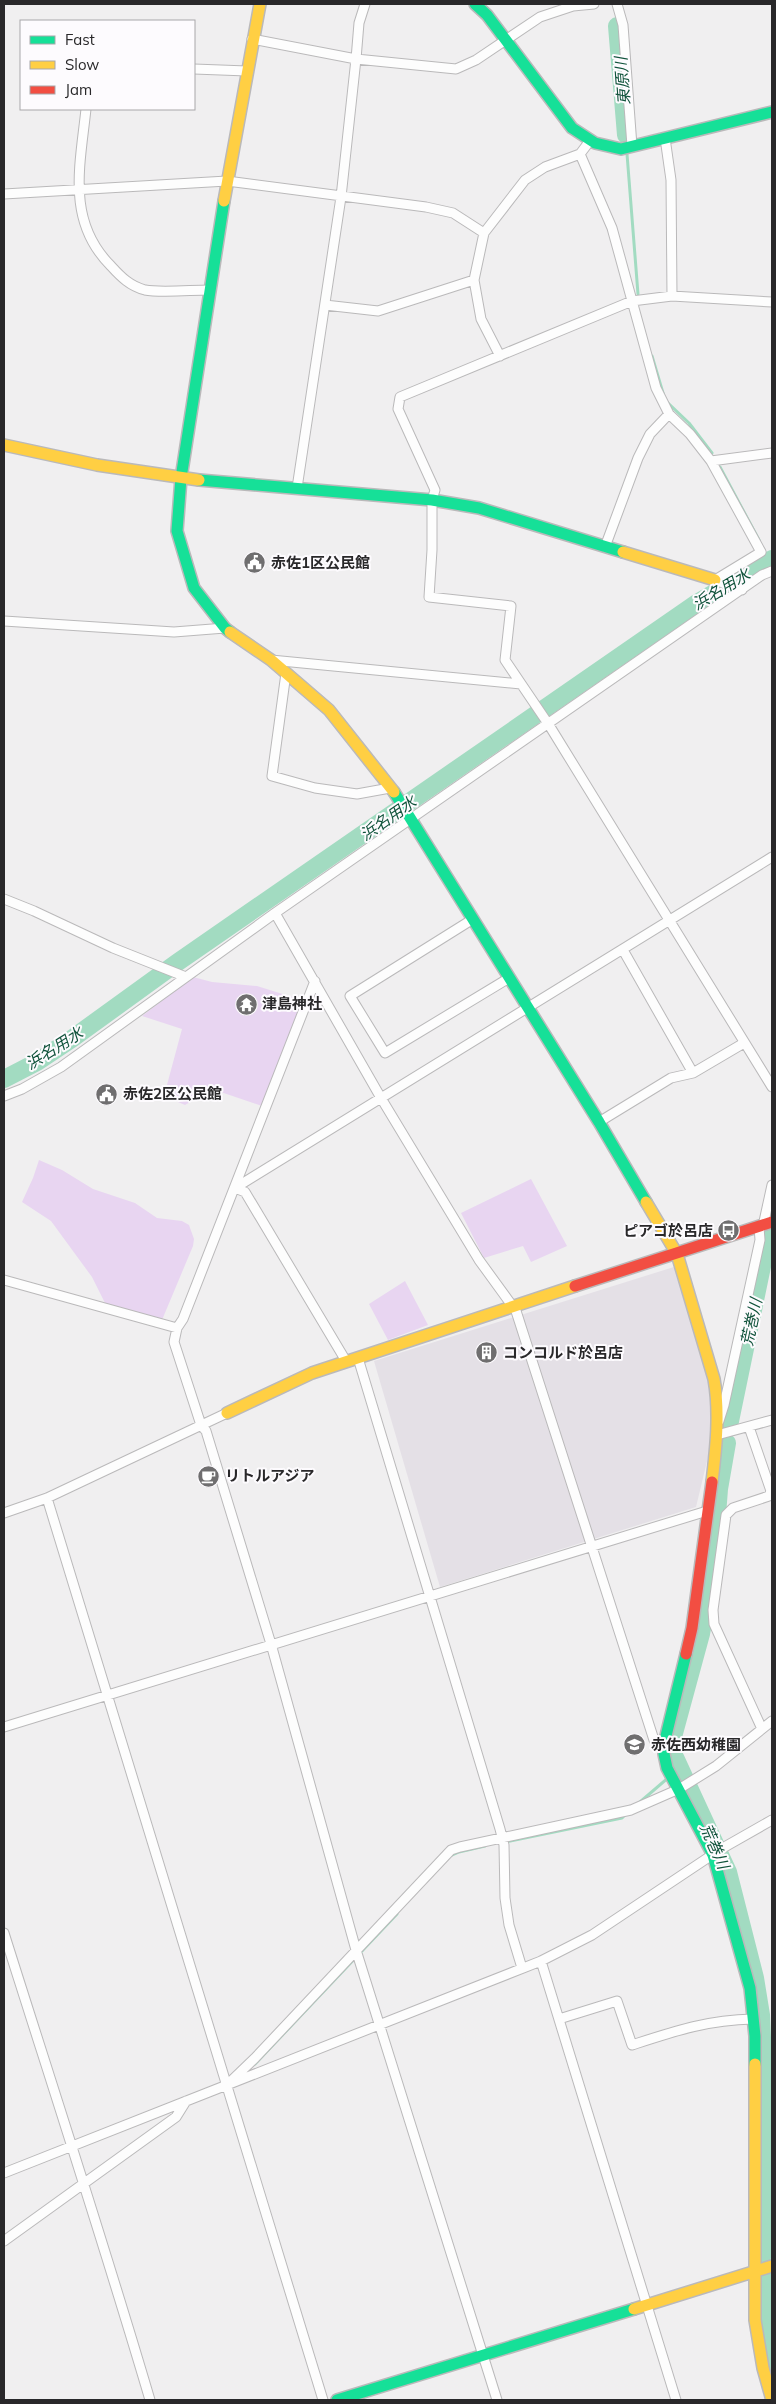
<svg xmlns="http://www.w3.org/2000/svg" width="776" height="2404" font-family="Mulish,'Noto Sans JP',sans-serif">
<rect width="100%" height="100%" fill="#f0eff0"/>
<!-- built -->
<path fill="#e4e0e6" d="M677 1266 712 1391 715 1428 696 1507 440 1587 374 1361Z"/>
<!-- green -->
<path fill="#e8d5f1" d="M193 977 212 982 257 986 305 1001 265 1107 212 1089 185 1105 164 1096 182 1029 142 1016Z
M39 1160 62 1170 93 1189 135 1203 157 1218 182 1221 189 1225 194 1239 193 1246 162 1320 107 1307 92 1277 51 1221 22 1202 33 1178Z
M531 1179 567 1246 531 1262 523 1246 484 1258 461 1213Z
M405 1281 428 1325 388 1340 369 1304Z"/>
<g fill="none" stroke-linecap="round" stroke-linejoin="round">
<!-- stream -->
<path stroke="#a2dbc1" stroke-width="3" d="M627 154 638 294
M652 356 663 393
M668 403 689 423 712 453
M720 467 759 540
M764 550 769 561
M673 1773 679 1767
M640 1802 669 1777
M505 1842 622 1818 625 1815
M450 1856 459 1852 485 1846
M255 2064 397 1914"/>
<!-- river -->
<path stroke="#a2dbc1" stroke-width="18" d="M617 26 626 135
M4 1079 37 1062 73 1038 178 962 697 603 772 559
M729 1426 772 1218
M727 1443 719 1489 713 1567 701 1634 673 1737V1753L728 1872 755 1978 761 2015 763 2060 762 2258
M763 2278 766 2323 772 2368"/>
<defs>
<path id="street" d="M617 4 623 25 632 146
M252 39 356 59 359 23 365 4
M194 69 247 71
M86 109C80 166 66 221 111 266 121 277 130 286 145 290 160 293 192 290 209 290
M665 138 671 180 672 296
M580 154 612 228 656 388 669 414 690 434 711 461 761 552 715 580
M4 194 227 181 426 207 453 213 484 233
M772 302 672 296 632 301 400 397 398 409 435 490 432 500V550L429 597 511 606 505 660 549 725 772 1087
M325 305 378 311 474 280
M500 356 481 319 474 280 484 233 525 180 545 167 580 154 589 142
M711 461 772 453
M297 488 341 197 356 59 456 69 476 60 540 17 573 6 594 4
M605 547 638 458 650 434 669 414
M715 580 742 590
M4 621 174 632 225 628
M271 660 521 684
M286 673 272 776 315 788 357 794 390 788
M4 899 34 911 113 948 186 977
M275 913 381 1098 479 1260 516 1311 654 1740 665 1747
M473 919 350 996 385 1053 509 978
M623 950 693 1073
M315 981 183 1319 177 1328 174 1342 201 1425 206 1431 271 1644 356 1950 497 2400
M4 1096 22 1089 61 1067 275 913 762 575 772 571
M599 1122 671 1078 693 1073 744 1043
M763 1226 772 1185
M4 1280 177 1328
M358 1358 500 1829 504 1845 505 1898 509 1925 522 1968
M346 1361 245 1192 235 1188 772 857
M719 1421 724 1405 760 1240 759 1227
M749 1427 771 1491 769 1496 733 1508 726 1515 713 1610 714 1624 762 1729
M717 1435 772 1420
M47 1498 323 2400
M4 1513 47 1498 227 1413
M4 1727 707 1511
M4 1933C53 2088 104 2244 150 2400
M541 1961 676 2400
M559 2019 617 2001 632 2045C675 2031 707 2020 753 2019
M228 2084 255 2058 451 1850 460 1847 631 1810 679 1789 716 1766 772 1721
M4 2173 541 1961 592 1935 721 1849 772 1820
M4 2241 176 2117 186 2101"/>
<path id="fast" d="M475 4 487 15 572 128 595 143 621 149 772 112
M224 201 181 478 177 531 194 588 225 628 230 632
M199 480 432 500 479 508 623 552
M394 792 599 1122 646 1202
M686 1654 665 1740 664 1754 667 1768 713 1855 750 1988 755 2036V2064
M337 2400 634 2309"/>
<path id="slow" d="M224 201 260 4
M4 445 97 465 199 480
M623 552 715 580
M230 632 271 660 329 710 394 792
M646 1202 677 1254 714 1379C720 1413 716 1448 712 1482
M227 1413 312 1373 575 1286
M755 2064V2320L763 2368 772 2400
M634 2309 772 2266"/>
<path id="jam" d="M575 1286 772 1222
M686 1654 692 1628 712 1482"/>
</defs>
<!-- street casing -->
<use href="#street" stroke="#bab9ba" stroke-width="11"/>
<!-- fast casing -->
<use href="#fast" stroke="#bab9ba" stroke-width="14"/>
<!-- slow casing -->
<use href="#slow" stroke="#bab9ba" stroke-width="14"/>
<!-- jam casing -->
<use href="#jam" stroke="#bab9ba" stroke-width="14"/>
<!-- street -->
<use href="#street" stroke="#fdfdfd" stroke-width="9"/>
<!-- fast -->
<use href="#fast" stroke="#16e098" stroke-width="11"/>
<!-- slow -->
<use href="#slow" stroke="#ffcf43" stroke-width="11"/>
<!-- jam -->
<use href="#jam" stroke="#f24e42" stroke-width="11"/>
</g>
<!-- icons -->
<defs>
<symbol id="civic-disc" viewBox="-11 -11 22 22"><circle r="9.5" fill="#6f6e6f" stroke="#fdfbfe"/><path d="M-.6-6.5H3V-4.5H.6V-3L4-1V1h2V6H-6V1h2V-1L-.6-3ZM-1.2 2.5V6h2.4V2.5Z" fill="#fff"/></symbol>
<symbol id="temple-disc" viewBox="-11 -11 22 22"><circle r="9.5" fill="#6f6e6f" stroke="#fdfbfe"/><path d="M0-6L5-2H3V0L6.5 2.5H4V6H1.5V3h-3V6H-4V2.5H-6.5L-3 0V-2H-5Z" fill="#fff"/></symbol>
<symbol id="bus-disc" viewBox="-11 -11 22 22"><circle r="9.5" fill="#6f6e6f" stroke="#fdfbfe"/><path d="M-5-6H5V4H4V6H2V4H-2V6H-4V4H-5ZM-3.5-4V0h7V-4ZM-3.5 1.2v1.5H-2V1.2ZM2 1.2v1.5H3.5V1.2Z" fill="#fff"/></symbol>
<symbol id="building-disc" viewBox="-11 -11 22 22"><circle r="9.5" fill="#6f6e6f" stroke="#fdfbfe"/><path d="M-4-6H4V6H1V3H-1V6H-4ZM-2.5-4.3h1.7v1.8h-1.7ZM.8-4.3h1.7v1.8H.8ZM-2.5-1h1.7V.8h-1.7ZM.8-1h1.7V.8H.8Z" fill="#fff"/></symbol>
<symbol id="cafe-disc" viewBox="-11 -11 22 22"><circle r="9.5" fill="#6f6e6f" stroke="#fdfbfe"/><path d="M-5.5-4.5H6V0H3Q3 3.5 0 3.5H-2.5Q-5.5 3.5-5.5 0ZM3-3.2v2h1.7v-2ZM-6 4.5H4V6H-6Z" fill="#fff"/></symbol>
<symbol id="school-disc" viewBox="-11 -11 22 22"><circle r="9.5" fill="#6f6e6f" stroke="#fdfbfe"/><path d="M0-5L7-2L0 1L-7-2ZM-4 1L0 2.5L4 1V4Q0 6-4 4Z" fill="#fff"/></symbol>
</defs>
<g fill-rule="evenodd">
<use href="#civic-disc" x="242" y="550" width="25" height="25"/>
<use href="#temple-disc" x="234" y="992" width="25" height="25"/>
<use href="#civic-disc" x="94" y="1082" width="25" height="25"/>
<use href="#bus-disc" x="716" y="1218" width="25" height="25"/>
<use href="#building-disc" x="474" y="1340" width="25" height="25"/>
<use href="#cafe-disc" x="196" y="1464" width="25" height="25"/>
<use href="#school-disc" x="622" y="1732" width="25" height="25"/>
</g>
<g text-anchor="middle" stroke-width="4" stroke-linejoin="round" paint-order="stroke">
<!-- poi labels -->
<g font-size="15" font-weight="bold" fill="#29282a" stroke="#fdfbfe" text-anchor="start">
<text x="271" y="568">赤佐1区公民館</text>
<text x="262" y="1009">津島神社</text>
<text x="123" y="1099">赤佐2区公民館</text>
<text x="713" y="1236" text-anchor="end">ピアゴ於呂店</text>
<text x="503" y="1358">コンコルド於呂店</text>
<text x="225" y="1481">リトルアジア</text>
<text x="651" y="1750">赤佐西幼稚園</text>
</g>
<!-- water labels -->
<g font-size="16" font-style="italic" fill="#10533b" stroke="#fdfbfe">
<text transform="translate(622 81) rotate(-94)" y="6">東原川</text>
<text transform="translate(721 589) rotate(-31)" y="6">浜名用水</text>
<text transform="translate(388 818) rotate(-35)" y="6">浜名用水</text>
<text transform="translate(54 1048) rotate(-32)" y="6">浜名用水</text>
<text transform="translate(751 1322) rotate(-78)" y="6">荒巻川</text>
<text transform="translate(715 1846) rotate(66)" y="6">荒巻川</text>
</g>
</g>
<!-- border -->
<rect width="776" height="2404" fill="none" stroke="#29282a" stroke-width="10"/>
<!-- legend -->
<rect x="20" y="20" width="175" height="90" fill="#fdfbfe" stroke="#a8a7a9"/>
<rect x="30" y="36" width="25" height="8" fill="#16e098" stroke="#a8a7a9"/>
<text x="65" y="45" font-size="15" fill="#29282a">Fast</text>
<rect x="30" y="61" width="25" height="8" fill="#ffcf43" stroke="#a8a7a9"/>
<text x="65" y="70" font-size="15" fill="#29282a">Slow</text>
<rect x="30" y="86" width="25" height="8" fill="#f24e42" stroke="#a8a7a9"/>
<text x="65" y="95" font-size="15" fill="#29282a">Jam</text>
</svg>
